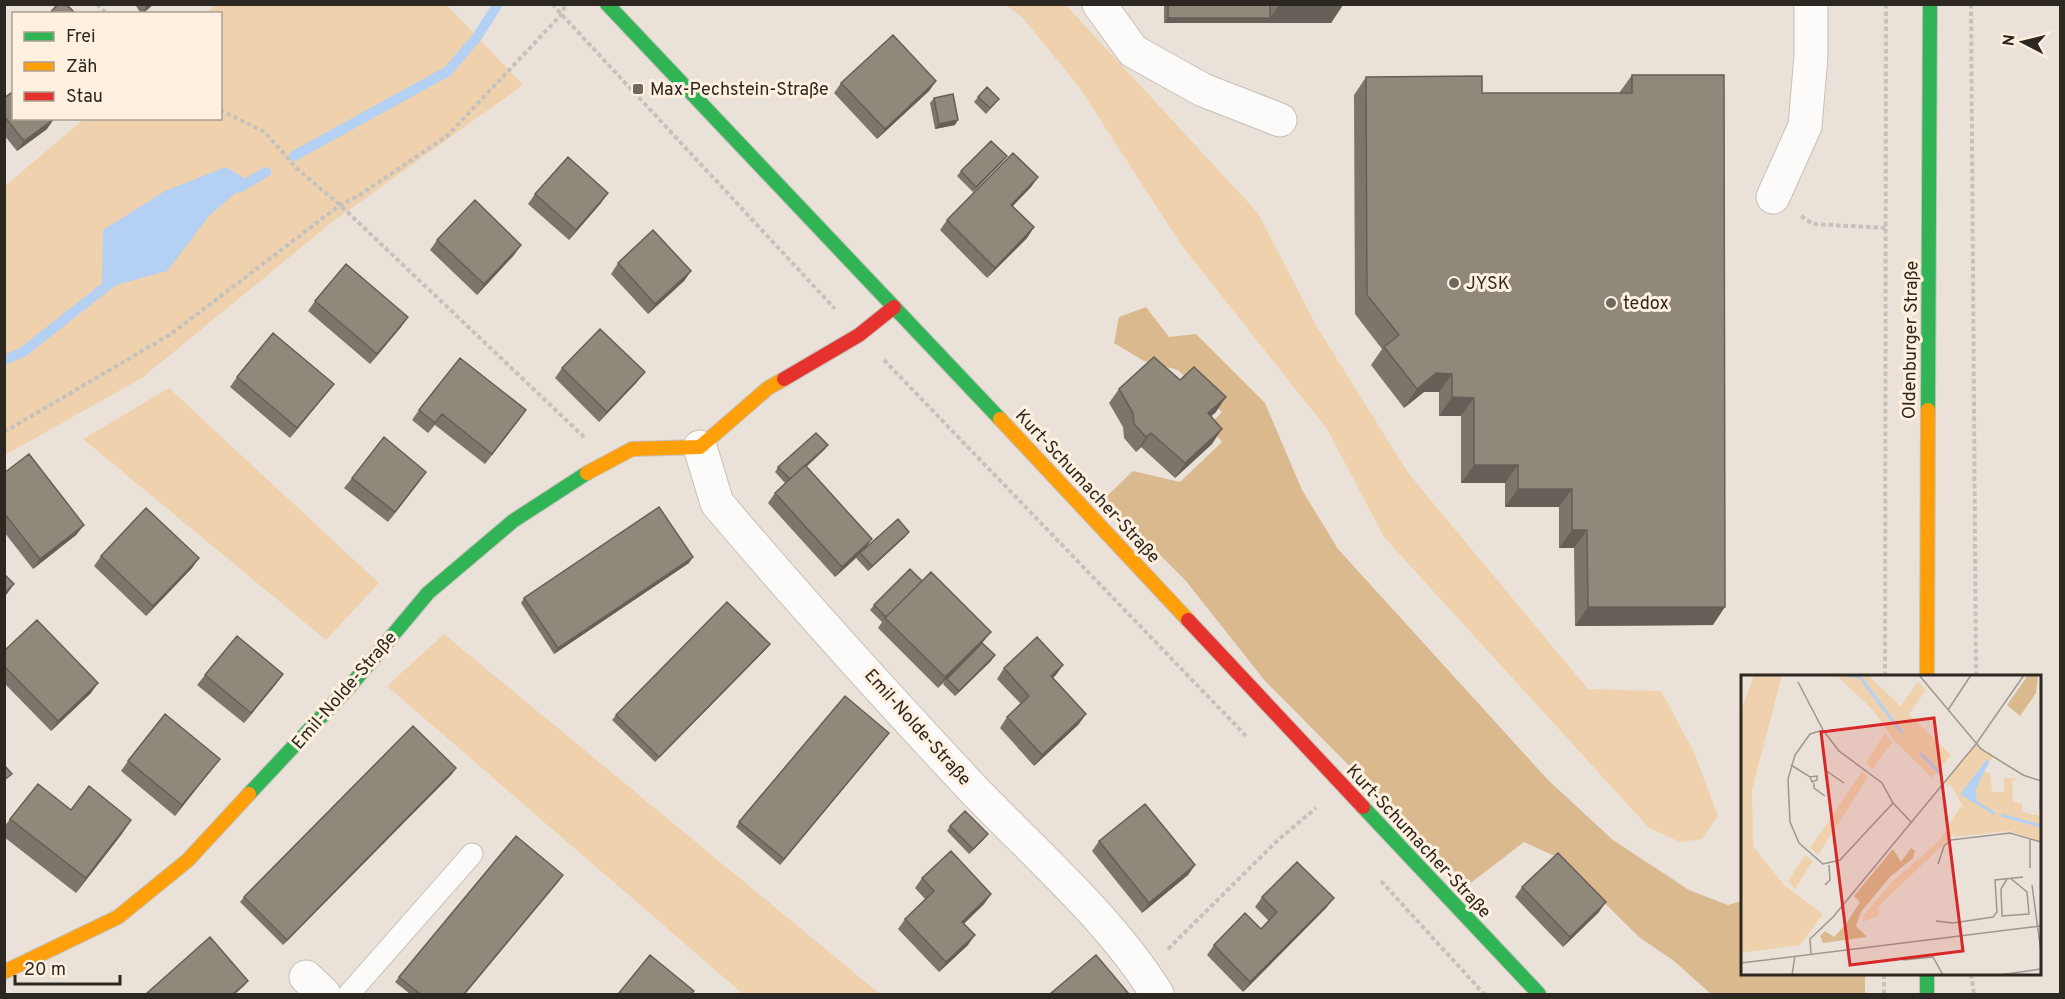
<svg xmlns="http://www.w3.org/2000/svg" width="2065" height="999" font-family="Overpass,sans-serif">
<rect width="100%" height="100%" fill="#eae2d9"/>
<!-- green -->
<path fill="#efd2ad" d="M216 5H447L523 85 331 223 142 378 5 455 4 187 84 119 220 118V14L206 13Z
M1006 5H1066L1258 213 1317 327 1409 474 1588 689 1661 691 1694 752 1718 816 1702 839 1680 842 1649 828 1384 537 1327 429 1182 246 1079 87 1022 17Z
M169 388 379 583 326 640 83 439Z
M444 634 880 994H743L387 686Z"/>
<!-- forest -->
<path fill="#dbb98e" d="M1146 307 1169 337 1196 334 1265 403 1302 490 1338 549 1549 781 1613 840 1689 890 1728 905 1742 901V974H1865V994H1711L1674 961 1639 937 1559 858 1524 842 1468 885 1265 681 1186 581 1104 499 1133 471 1180 482 1222 442 1208 426 1222 412 1178 370 1144 361 1114 343 1119 317Z"/>
<!-- water -->
<path fill="#b4d0f2" d="M226 167 249 181 209 216 167 271 102 289 103 230 165 191Z"/>
<g fill="none" stroke-linecap="round" stroke-linejoin="round">
<!-- stream -->
<path stroke="#b4d0f2" stroke-width="10" d="M294 156 448 71 477 37 498 4
M239 188 266 172
M4 360 23 352 113 281"/>
<defs>
<path id="lane" d="M349 994 472 854"/>
<path id="street" d="M1099 4 1133 51 1203 90 1280 120
M1773 197 1805 126 1811 56V4
M700 447 717 503C799 600 885 695 972 788 1034 853 1110 918 1157 994
M306 977 324 994"/>
<path id="fast" d="M607 4 1000 419
M1928 410 1930 4
M249 794 351 685 428 593 513 521 587 473
M1363 807 1539 994
M1927 974V994"/>
<path id="slow" d="M1000 419 1188 620
M587 473 632 449 700 447 768 388 784 379
M1927 676 1928 410
M4 972 118 917 188 860 249 794"/>
<path id="jam" d="M784 379 859 335 894 307
M1188 620 1363 807"/>
</defs>
<!-- lane casing -->
<use href="#lane" stroke="#c6c0b9" stroke-width="23"/>
<!-- street casing -->
<use href="#street" stroke="#c6c0b9" stroke-width="35"/>
<!-- fast casing -->
<use href="#fast" stroke="#c6c0b9" stroke-width="16"/>
<!-- slow casing -->
<use href="#slow" stroke="#c6c0b9" stroke-width="16"/>
<!-- jam casing -->
<use href="#jam" stroke="#c6c0b9" stroke-width="16"/>
<!-- path -->
<path stroke="#c5c2be" stroke-width="4" stroke-dasharray="4.5 3" stroke-linecap="butt" d="M97 4 107 14
M552 4 835 309
M1971 4 1976 676
M220 110 265 132 296 168 340 205 584 437
M1801 216 1813 224 1887 228
M884 360 1247 737
M4 432 171 334 340 205 358 196 447 136 561 15 566 4
M1885 676 1886 4
M1381 881 1484 994
M1168 949 1278 840 1316 808
M1971 974 1974 994
M1884 994V974"/>
<!-- lane -->
<use href="#lane" stroke="#fcfbf9" stroke-width="21"/>
<!-- street -->
<use href="#street" stroke="#fcfbf9" stroke-width="33"/>
<!-- fast -->
<use href="#fast" stroke="#30b455" stroke-width="14"/>
<!-- slow -->
<use href="#slow" stroke="#ff9f0a" stroke-width="14"/>
<!-- jam -->
<use href="#jam" stroke="#e5322d" stroke-width="14"/>
</g>
<!-- wall -->
<path fill="#7d756b" d="M135 4H154L142 14H141Z
M1164 4H1343L1331 23H1164Z
M1632 75 1713 625 1575 626 1574 548H1559V507H1505V483H1461V416H1439V392H1424L1404 408 1371 365 1382 349 1355 314 1354 95 1366 77 1482 93H1619Z
M936 81 929 91 877 139 834 93 841 83Z
M978 97 995 104 986 114 974 102Z
M4 98 47 129 17 151 4 135Z
M934 98 955 125 935 129 930 103Z
M1003 161 973 192 957 176 961 171Z
M1038 177 1031 187 1013 206 1034 227 1027 238 987 278 940 230 947 220Z
M535 194 601 203 569 240 528 204Z
M437 240 521 245 514 255 477 295 430 250Z
M618 263 691 271 684 281 648 314 611 274Z
M315 301 401 327 370 364 308 311Z
M562 368 637 382 599 422 555 378Z
M237 377 326 394 290 438 230 387Z
M1119 389 1216 412 1211 416 1212 444 1175 478 1141 447 1136 452 1124 438 1123 427 1109 403Z
M419 410H526L485 464 435 425 428 433 412 420Z
M828 445 824 450 806 467 867 546 905 537 868 571 856 558 857 557 835 577 768 503 775 493 785 483 775 472 778 467Z
M4 473 84 525 76 535 33 569 4 532Z
M352 478 419 482 388 522 344 488Z
M101 556 199 558 192 568 146 616 94 566Z
M689 563 554 654 521 603 524 598Z
M874 605 983 643 991 661 955 696 943 684 946 679 938 688 878 628 882 622 870 610Z
M766 649 655 762 612 720 616 715Z
M4 651 91 693 51 731 4 683Z
M1063 665 1053 678 1079 724 1034 766 1000 728 1007 717 1021 704 997 679 1004 668Z
M205 675 276 684 244 723 197 685Z
M889 733 780 865 736 827 739 822Z
M128 761 212 769 175 816 121 771Z
M452 774 283 945 240 902 244 897Z
M71 810 131 820 121 835 76 893 4 837V827L10 819Z
M950 826 984 839 969 854 947 831Z
M1099 841 1195 865 1188 875 1142 913 1092 851Z
M922 878 991 894 984 904 964 924 968 945 939 972 898 929 905 919 925 899 915 888Z
M560 880 465 994H410L395 982 399 977Z
M1522 887 1599 912 1563 947 1515 897Z
M1262 897 1334 898 1326 908 1243 992 1207 955 1214 945 1261 929 1269 921 1255 907Z"/>
<!-- shaded-wall -->
<path fill="#665f57" d="M148 4H154L142 14Z
M1279 5H1343L1331 23H1164L1168 18H1270Z
M936 81 929 91 877 139 885 129Z
M54 119 47 129 17 151 24 141Z
M958 120 955 125 935 129 939 124Z
M1007 156 1003 161 973 192 976 187Z
M1038 177 1031 187 1004 215 1011 205Z
M608 193 601 203 569 240 576 230Z
M1034 227 1027 238 987 278 995 268Z
M521 245 514 255 477 295 484 284Z
M691 271 684 281 648 314 655 304Z
M408 317 401 327 370 364 377 354Z
M645 372 637 382 599 422 607 412Z
M1436 373 1452 374 1439 392H1424L1404 408 1417 389Z
M334 384 326 394 290 438 297 428Z
M1226 397 1216 412 1198 428 1208 413Z
M1452 397 1474 398 1461 416H1439Z
M526 410 519 420 485 464 492 454Z
M1222 429 1212 444 1175 478 1185 463Z
M1151 433 1141 447 1136 452 1146 437Z
M828 445 824 450 787 485 790 480Z
M1474 465H1518L1505 483H1461Z
M426 472 419 482 388 522 395 512Z
M1518 489H1572L1559 507H1505Z
M84 525 76 535 33 569 40 559Z
M1572 530H1587L1574 548H1559Z
M909 532 905 537 868 571 872 566Z
M872 539 865 549 860 553 857 557 835 577 842 567Z
M693 557 689 563 554 654 558 648Z
M199 558 192 568 146 616 153 606Z
M14 584 7 594 4 596V593Z
M1588 607H1725L1713 625 1575 626Z
M991 632 983 642 938 688 945 677Z
M770 644 766 649 655 762 659 757Z
M995 655 991 661 955 696 959 691Z
M1063 665 1056 675 1044 686 1051 676Z
M283 674 276 684 244 723 251 713Z
M98 683 91 693 51 731 58 721Z
M1086 714 1079 724 1034 766 1042 755Z
M889 733 885 738 780 865 784 859Z
M220 759 212 769 175 816 182 805Z
M456 768 452 774 283 945 287 940Z
M131 820 121 835 76 893 86 878Z
M988 834 984 839 969 854 973 849Z
M1195 865 1188 875 1142 913 1149 903Z
M563 875 465 994H464Z
M991 894 984 904 955 932 962 922Z
M1334 898 1326 908 1243 992 1250 982Z
M1606 902 1599 912 1563 947 1570 937Z
M975 935 968 945 939 972 946 962Z
M248 981 244 986 235 994H233Z"/>
<!-- building -->
<path fill="#91887c" stroke="#665f57" stroke-width="1.5" d="M58 4H66L76 14H49Z
M1168 4H1270V18H1168Z
M1343 4V5H1279V4Z
M893 35 936 81 885 129 841 83Z
M1632 75H1724L1725 607H1588L1587 530H1572V489H1518V465H1474V398L1452 397V374L1436 373 1417 389 1384 347 1399 335 1367 295 1366 77 1482 76V93H1632Z
M987 87 999 99 990 108 978 97Z
M14 91V118L54 119 24 141 4 116V98Z
M953 94 958 120 939 124 934 98Z
M991 141 1007 156 976 187 961 171Z
M1013 153 1038 177 1011 205 1034 227 995 268 947 220Z
M568 157 608 193 576 230 535 194Z
M475 200 521 245 484 284 437 240Z
M653 230 691 271 655 304 618 263Z
M346 264 408 317 377 354 315 301Z
M600 329 645 372 607 412 562 368Z
M273 333 334 384 297 428 237 377Z
M1154 357 1180 380 1194 367 1226 397 1208 413 1222 429 1185 463 1151 433 1146 437 1134 424 1133 413 1119 389Z
M460 358 526 410 492 454 442 414 435 423 419 410Z
M816 433 828 445 790 479 778 467Z
M384 437 426 472 395 512 352 478Z
M29 454 84 525 40 559 4 513V473Z
M805 465 872 539 842 567 775 493Z
M659 507 693 557 558 648 524 598Z
M146 508 199 558 153 606 101 556Z
M898 519 909 532 872 566 860 553Z
M910 569 922 581 886 617 874 605Z
M931 572 991 632 945 677 885 618Z
M4 574 14 584 4 593Z
M727 602 770 644 659 757 616 715Z
M37 620 98 683 58 721 4 666V651Z
M237 636 283 674 251 713 205 675Z
M1037 637 1063 665 1051 676 1086 714 1042 755 1007 717 1029 696 1004 668Z
M982 643 995 655 959 691 947 679Z
M845 696 889 733 784 859 739 822Z
M165 714 220 759 182 805 128 761Z
M413 726 456 768 287 940 244 897Z
M4 765 12 774 4 780Z
M38 784 71 810 89 786 131 820 86 878 10 819Z
M1145 804 1195 865 1149 903 1099 841Z
M965 811 988 834 973 849 950 826Z
M516 836 563 875 464 994H420L399 977Z
M951 851 991 894 962 922 975 935 946 962 905 919 934 891 922 878Z
M1558 853 1606 902 1570 937 1522 887Z
M1297 862 1334 898 1250 982 1214 945 1245 913 1261 929 1277 912 1262 897Z
M210 937 248 981 233 994H146Z
M650 955 694 991 691 994H621L619 993Z
M1096 955 1129 994H1050Z"/>
<!-- markers -->
<g fill="#6f6861" stroke="#fff0df" stroke-width="2">
<rect x="632" y="83" width="12" height="12" rx="3"/>
<circle cx="1454" cy="283" r="6"/>
<circle cx="1611" cy="303" r="6"/>
</g>
<g text-anchor="middle" stroke-width="6" stroke-linejoin="round" paint-order="stroke">
<!-- poi labels -->
<g font-size="18" fill="#2d2721" stroke="#fff0df" text-anchor="start">
<text x="650" y="95">Max-Pechstein-Straße</text>
<text x="1466" y="289">JYSK</text>
<text x="1623" y="309">tedox</text>
</g>
<!-- street labels -->
<g font-size="18" fill="#2d2721" stroke="#fff0df">
<text transform="translate(1910 340) rotate(-89)" y="6">Oldenburger Straße</text>
<text transform="translate(1088 486) rotate(47)" y="6">Kurt-Schumacher-Straße</text>
<text transform="translate(344 690) rotate(-49)" y="6">Emil-Nolde-Straße</text>
<text transform="translate(918 727) rotate(48)" y="6">Emil-Nolde-Straße</text>
<text transform="translate(1419 841) rotate(47)" y="6">Kurt-Schumacher-Straße</text>
</g>
</g>
<!-- overview -->
<g transform="translate(1741 675)">
<rect width="300" height="300" fill="#eae2d9"/>
<path d="M13 0H41L11 115 12 171 43 210 82 239 59 270 0 278V35ZM95 0H127L210 80 191 103 152 64 132 35ZM177 7 185 15 168 39 159 32ZM144 58 151 67 132 94 125 88ZM235 69 252 82 248 87 245 84 222 118 236 126 235 114 242 96 249 98 251 117H263V103H277L271 106 272 127 281 128V137L300 141V166L268 156 212 162 215 157 137 232 138 240 122 247V241L151 207 198 166 220 131 223 133 210 111 203 108ZM121 96 127 102 77 180 69 173ZM64 180 72 186 54 214 47 206Z" fill="#efd2ad"/>
<path d="M287 0 297 1 295 18 279 41 266 30ZM170 173 174 176 172 183 149 202 120 237 115 251 126 262 82 268 79 261 84 256 93 262 105 249 119 227 113 221 152 174 160 187Z" fill="#dbb98e"/>
<path d="M246 84 248 87 235 114 236 127 220 118Z" fill="#b4d0f2"/>
<path fill="none" stroke="#b4d0f2" stroke-width="3" d="M103 0 119 2 161 58M179 78 200 99M220 118 254 139M260 140 300 151"/>
<path fill="none" stroke="#9e978f" stroke-width="1.5" d="M178 0 240 74 282 100 300 106M57 7 82 55M207 35 230 0M50 90 69 102 76 101V105L71 107 69 102M84 95 103 108M73 108V113L84 121M152 128 99 185 82 189 58 168 49 147 47 104 54 80 69 59 82 55 98 76 141 108 152 128 171 148M299 134 300 106M289 164V193M197 189 203 171 210 165 269 158 300 167M266 204 260 214 261 241 288 239 286 217 269 203M84 210 89 205 88 190M291 210 300 277M195 246 212 248 252 242 256 237 254 205 282 202M70 279 69 264 92 242 235 69 283 0M162 285 192 282 202 300M0 288 300 251M51 300 54 281M259 300 300 294"/>
<path fill="#d62828" fill-opacity="0.15" stroke="#d62828" stroke-width="3" d="M193 43 222 276 109 290 80 57Z"/>
<rect width="300" height="300" fill="none" stroke="#2d2721" stroke-width="3"/>
</g>
<!-- border -->
<rect width="2065" height="999" fill="none" stroke="#2d2721" stroke-width="12"/>
<!-- legend -->
<rect x="12" y="12" width="210" height="108" fill="#fff0df" stroke="#aba093" stroke-width="1.5"/>
<rect x="24" y="32" width="30" height="9" fill="#30b455" stroke="#aba093" stroke-width="1.5"/>
<text x="66" y="42" font-size="18" fill="#2d2721">Frei</text>
<rect x="24" y="62" width="30" height="9" fill="#ff9f0a" stroke="#aba093" stroke-width="1.5"/>
<text x="66" y="72" font-size="18" fill="#2d2721">Zäh</text>
<rect x="24" y="92" width="30" height="9" fill="#e5322d" stroke="#aba093" stroke-width="1.5"/>
<text x="66" y="102" font-size="18" fill="#2d2721">Stau</text>
<!-- north arrow -->
<g transform="translate(2023 42) rotate(277)" stroke="#fff0df" stroke-width="4.5" paint-order="stroke">
<path d="M0-4.5L10 22L0 15L-10 22Z" fill="#2d2721"/>
<text y="-9" font-size="16" font-weight="bold" text-anchor="middle" fill="#2d2721">N</text>
</g>
<!-- scale -->
<path d="M15 975v9h105v-9" fill="none" stroke="#2d2721" stroke-width="3"/>
<text x="24" y="975" font-size="18" fill="#2d2721" stroke="#fff0df" stroke-width="4.5" paint-order="stroke">20 m</text>
</svg>
